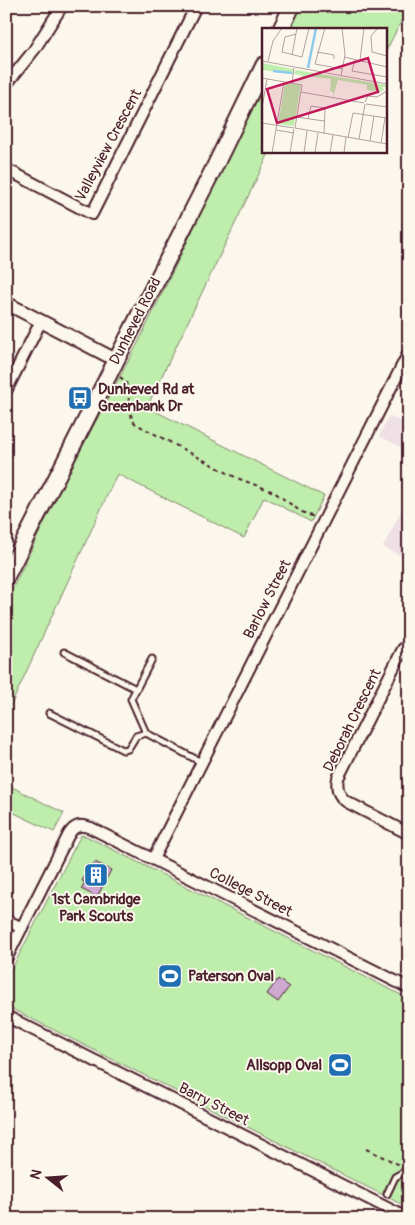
<svg xmlns="http://www.w3.org/2000/svg" width="415" height="1225" font-family="Pangolin,sans-serif">
<rect width="100%" height="100%" fill="#fbf7ec"/>
<filter id="ink" filterUnits="userSpaceOnUse"><feTurbulence type="fractalNoise" baseFrequency=".02" numOctaves="2"/><feDisplacementMap in="SourceGraphic" scale="10" xChannelSelector="R" yChannelSelector="G"/><feConvolveMatrix kernelMatrix="1 2 1 2 8 2 1 2 1" color-interpolation-filters="sRGB"/></filter>
<g filter="url(#ink)">
<!-- built -->
<path fill="#eee0e4" d="M389 416 409 426V451L379 436Z
M409 495V560L383 547Z"/>
<!-- green -->
<path fill="#beedac" stroke="#84866c" d="M301 6H409L386 51V29H290Z
M264 83V151H270L147 407 324 496 311 522 264 497 244 538 117 474 6 716V602L71 467 138 343Z
M6 784 64 813 54 832 6 809Z
M81 835 86 836 409 999V1208L6 1006V980Z"/>
<!-- building -->
<path fill="#cfa9d1" stroke="#4a1f2b" d="M95 862 111 870 97 897 81 889 85 882 82 881 89 867 91 868Z
M278 979 289 987 278 1002 267 994Z"/>
<g fill="none" stroke-linecap="round" stroke-linejoin="round">
<defs>
<path id="service" d="M64 652 136 689
M152 659 131 699 146 733 201 762
M49 713 123 750 128 749 136 736 146 733
M387 1194 395 1177 409 1169"/>
<path id="minor" d="M6 85 34 50 62 6
M6 169 92 214 196 6
M6 391 41 321
M409 643 403 649 338 778C336 788 338 796 347 802L409 834
M153 859 409 352
M6 920 22 928
M6 959 69 834C75 825 81 824 91 828L409 988
M6 1016 409 1219"/>
<path id="tertiary" d="M6 303 116 360"/>
<path id="secondary" d="M281 29 292 6
M6 577 213 170 264 65"/>
</defs>
<!-- service casing -->
<use href="#service" stroke="#4a1f2b" stroke-width="9"/>
<!-- minor casing -->
<use href="#minor" stroke="#4a1f2b" stroke-width="14"/>
<!-- tertiary casing -->
<use href="#tertiary" stroke="#4a1f2b" stroke-width="16"/>
<!-- secondary casing -->
<use href="#secondary" stroke="#4a1f2b" stroke-width="19"/>
<!-- path -->
<path stroke="#4a1f2b" stroke-width="2" stroke-dasharray="4 4" stroke-linecap="butt" d="M120 377 126 382 132 420 136 424 237 478 274 492 300 511 316 518
M366 1149 400 1165"/>
<!-- service -->
<use href="#service" stroke="#fbf7ec" stroke-width="5"/>
<!-- minor -->
<use href="#minor" stroke="#fbf7ec" stroke-width="10"/>
<!-- tertiary -->
<use href="#tertiary" stroke="#fbf7ec" stroke-width="12"/>
<!-- secondary -->
<use href="#secondary" stroke="#fbf7ec" stroke-width="15"/>
</g>
</g>
<!-- icons -->
<defs>
<symbol id="bus-square" viewBox="-11 -11 22 22"><rect x="-9" y="-9" width="18" height="18" rx="4" fill="#1f6fb2" stroke="#fbf7ec"/><path d="M-5-6H5V4H4V6H2V4H-2V6H-4V4H-5ZM-3.5-4V0h7V-4ZM-3.5 1.2v1.5H-2V1.2ZM2 1.2v1.5H3.5V1.2Z" fill="#fff"/></symbol>
<symbol id="building-square" viewBox="-11 -11 22 22"><rect x="-9" y="-9" width="18" height="18" rx="4" fill="#1f6fb2" stroke="#fbf7ec"/><path d="M-4-6H4V6H1V3H-1V6H-4ZM-2.5-4.3h1.7v1.8h-1.7ZM.8-4.3h1.7v1.8H.8ZM-2.5-1h1.7V.8h-1.7ZM.8-1h1.7V.8H.8Z" fill="#fff"/></symbol>
<symbol id="stadium-square" viewBox="-11 -11 22 22"><rect x="-9" y="-9" width="18" height="18" rx="4" fill="#1f6fb2" stroke="#fbf7ec"/><path d="M0-5a6.5 5 0 1 0 0 10a6.5 5 0 1 0 0-10ZM-3.5-1.8h7v3.6h-7Z" fill="#fff"/></symbol>
</defs>
<g fill-rule="evenodd">
<use href="#bus-square" x="66" y="384" width="28" height="28"/>
<use href="#building-square" x="82" y="861" width="28" height="28"/>
<use href="#stadium-square" x="156" y="962" width="28" height="28"/>
<use href="#stadium-square" x="326" y="1051" width="28" height="28"/>
</g>
<g text-anchor="middle" stroke-width="4" stroke-linejoin="round" paint-order="stroke">
<!-- street labels -->
<g font-size="15" fill="#4a1f2b" stroke="#fbf7ec">
<text transform="translate(108 145) rotate(-62)" y="5">Valleyview Crescent</text>
<text transform="translate(135 321) rotate(-63)" y="5">Dunheved Road</text>
<text transform="translate(267 599) rotate(-63)" y="5">Barlow Street</text>
<text transform="translate(352 720) rotate(-64)" y="5">Deborah Crescent</text>
<text transform="translate(251 892) rotate(27)" y="5">College Street</text>
<text transform="translate(214 1104) rotate(27)" y="5">Barry Street</text>
</g>
<!-- poi labels -->
<g font-size="15" font-weight="bold" fill="#4a1f2b" stroke="#fbf7ec" text-anchor="start">
<text x="98" y="394">Dunheved Rd at<tspan x="98" dy="17">Greenbank Dr</tspan></text>
<text x="96" y="904" text-anchor="middle">1st Cambridge<tspan x="96" dy="17">Park Scouts</tspan></text>
<text x="188" y="981">Paterson Oval</text>
<text x="322" y="1070" text-anchor="end">Allsopp Oval</text>
</g>
</g>
<!-- overview -->
<g transform="translate(262 28)">
<rect width="125" height="125" fill="#fbf7ec"/>
<path d="M0 35 31 41V46L0 42ZM34 42 125 57V59H120L122 62 118 64 105 62V57L76 52 71 69V64L68 63 69 51 42 48 38 55 40 47 32 46ZM23 55 39 57 32 98 16 96Z" fill="#beedac"/>
<path fill="none" stroke="#8ec9ee" stroke-width="2.5" d="M46 40 54 0M11 43 30 45"/>
<path fill="none" stroke="#b4a19f" stroke-width="1" d="M63 0 53 36 80 41M116 0 109 8 110 24 125 28M34 6 23 9 20 24 40 29 47 0M55 24 72 27V31M30 27 35 0M82 29 125 39M93 31 90 43 125 49M98 32 102 0M0 33 125 56M6 33 11 13 20 0M79 48 83 27 80 0M0 50 40 57 33 100M30 55 32 40M39 64 102 75M103 74 106 68 115 69 125 63M104 76 125 79M0 80 5 51M34 89 62 93M46 91 49 78 63 80 62 106M0 95 32 100M33 100 125 116M14 102 32 105M86 110 91 85 125 90M97 111 103 76M108 113 112 88M119 115 123 90M10 125 22 54M28 125 32 101M42 125 45 103M53 125 56 105M68 125 71 107M82 125 84 109"/>
<path fill="#c2185b" fill-opacity="0.15" stroke="#c2185b" stroke-width="2.5" d="M106 30 116 64 15 95 5 61Z"/>
<rect width="125" height="125" fill="none" stroke="#4a1f2b" stroke-width="2.5"/>
</g>
<!-- margin -->
<rect width="415" height="1225" fill="none" stroke="#fbf7ec" stroke-width="25"/>
<rect x="12" y="12" width="390" height="1200" fill="none" stroke="#4a1f2b" stroke-width="2" filter="url(#ink)"/>
<!-- north arrow -->
<g transform="translate(48 1178) rotate(287)" stroke="#fbf7ec" stroke-width="4" paint-order="stroke">
<path d="M0-4L9 19L0 12L-9 19Z" fill="#4a1f2b"/>
<text y="-8" font-size="14" font-weight="bold" text-anchor="middle" fill="#4a1f2b">N</text>
</g>
</svg>
